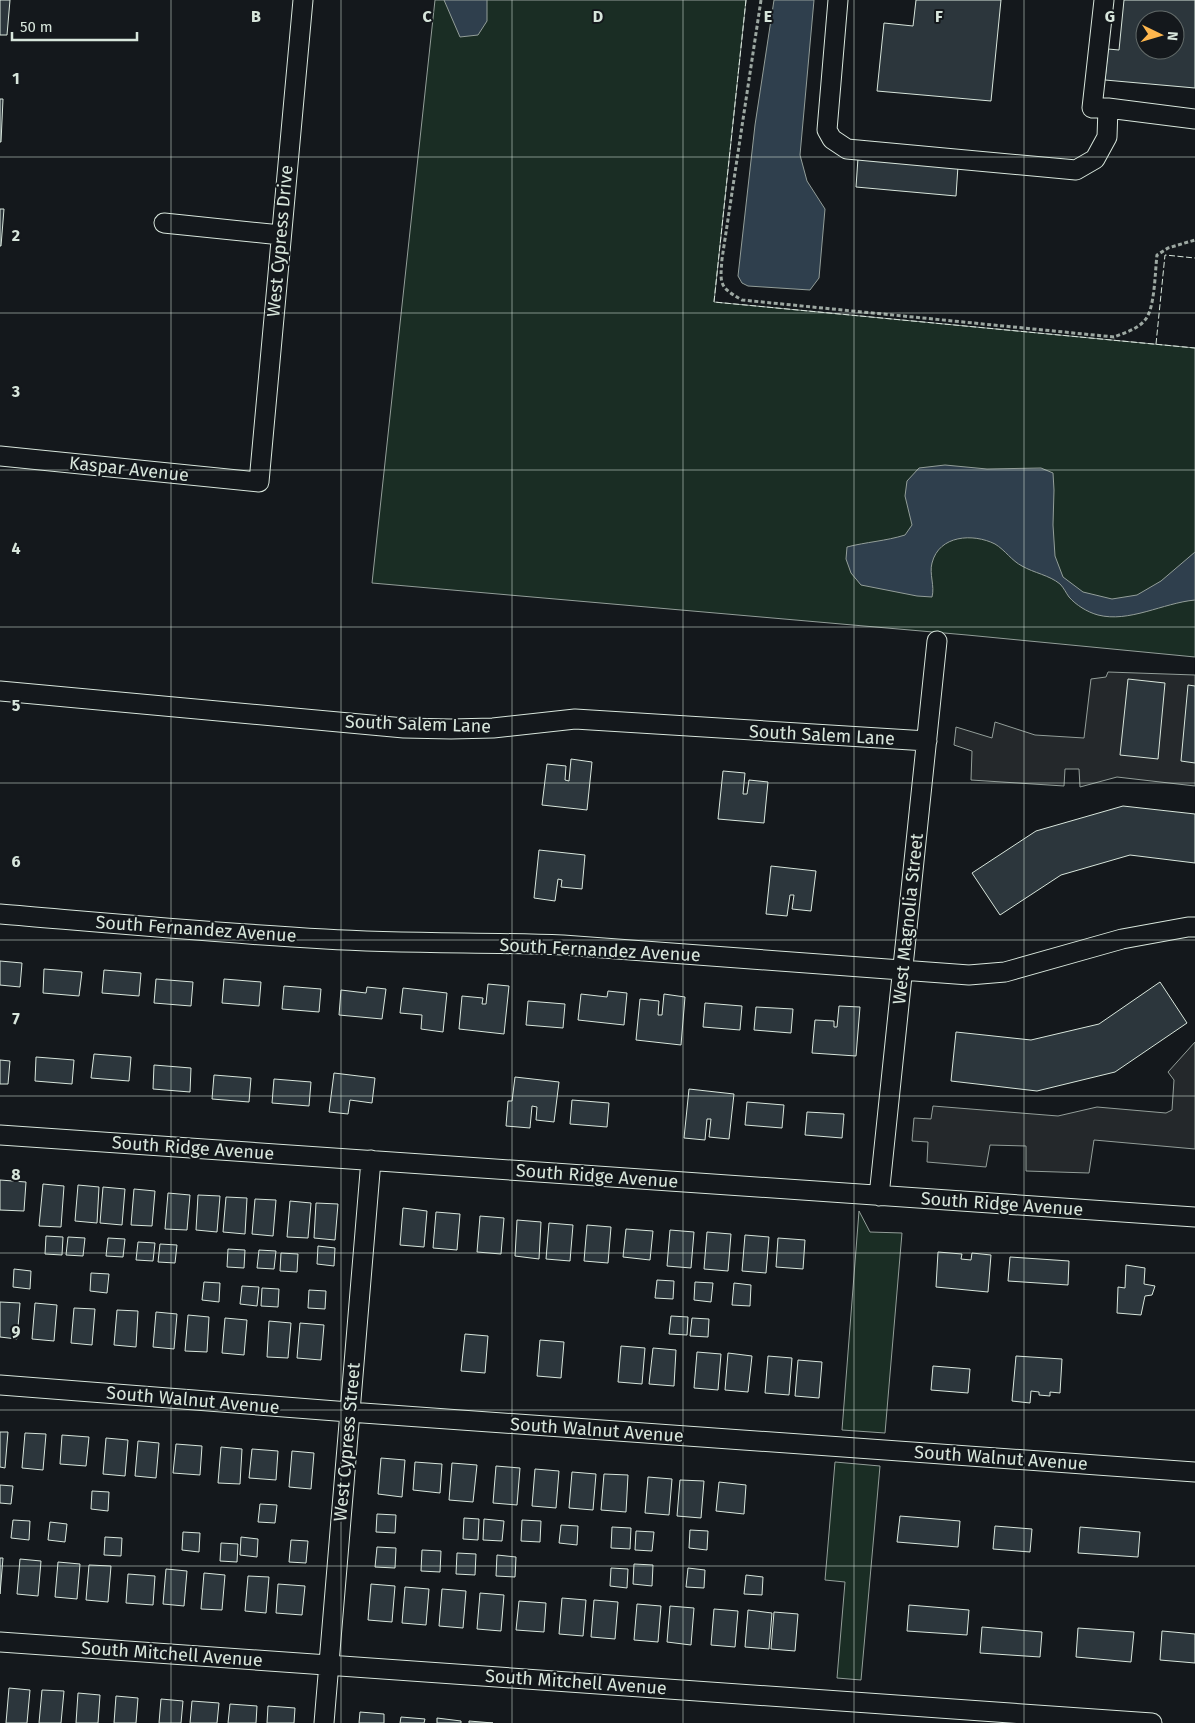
<svg xmlns="http://www.w3.org/2000/svg" width="1195" height="1723" font-family="'Fira Sans',sans-serif">
<rect width="100%" height="100%" fill="#14181c"/>
<!-- green -->
<path fill="#1a2d24" stroke="#939e99" d="M435 0H746L714 302 1195 348V657L967 635 372 583Z
M859 1211 870 1232 902 1233 885 1433 842 1430Z
M835 1462 880 1466 861 1680 837 1678 845 1582 825 1580Z"/>
<!-- parking -->
<path fill="#24282b" stroke="#939e99" d="M1108 672 1195 675V786L1117 777 1080 787 1079 769H1065L1064 786 971 780 972 751 954 745 956 727 992 738 995 722 1035 735 1084 738 1091 679 1106 677Z
M1195 1042V1149L1094 1140 1089 1173 1026 1171V1146L990 1145 986 1167 927 1162 928 1142 912 1141 914 1118 931 1119 933 1106 1058 1116 1097 1107 1166 1113 1172 1110 1174 1080 1168 1072Z"/>
<!-- water -->
<path fill="#2f3f4d" stroke="#939e99" d="M444 0H487V21L478 35 460 37Z
M774 0H814L800 155 807 181 825 209 819 278 810 290 748 286 742 283 738 276 755 125Z
M945 465 987 469 1041 468 1053 473 1054 490 1053 525 1055 556 1063 577 1083 592 1112 599 1137 595 1161 581 1195 552V600C1163 603 1129 623 1098 615 1087 612 1076 605 1069 597 1066 593 1064 588 1060 584 1049 575 1034 573 1022 566 1012 561 1005 550 995 544 973 533 939 535 932 563 929 574 935 586 932 597L917 596 861 585 851 573 846 559 847 547C866 542 886 541 905 535L912 525 905 496 907 481 919 468Z"/>
<!-- building -->
<path fill="#2c363c" stroke="#d8e6dc" fill-rule="evenodd" d="M0 0H10L7 35H0Z
M916 0H1001L991 101 877 91 884 23 913 26Z
M1124 0H1195V88L1105 80 1108 49 1119 50ZM1145 20H1175V50H1145Z
M0 99H3L1 142H0Z
M858 158 958 166 956 196 856 187Z
M0 209H4L1 246H0Z
M1128 679 1165 683 1158 759 1120 755Z
M1188 685 1195 686V763L1181 761Z
M571 759 592 762 587 810 542 805 547 764 566 766 565 780 569 781Z
M723 771 745 773 743 794H747L749 780 768 782 764 823 718 819Z
M1123 806 1195 814V863L1130 855 1061 875 1000 915 972 873 1036 831Z
M539 850 585 855 582 889 561 887 562 880 558 879 555 901 534 898Z
M771 866 816 871 811 911 792 909 794 895H790L787 916 766 914Z
M0 961 22 963 20 987 0 985Z
M44 969 82 972 79 996 43 993Z
M104 970 141 973 139 996 102 993Z
M156 979 193 982 191 1006 154 1003Z
M224 979 261 982 259 1006 222 1003Z
M1160 982 1187 1023 1115 1072 1037 1091 951 1081 956 1032 1031 1040 1099 1024Z
M488 984 509 986 504 1034 459 1029 462 996 483 998 482 1004H486Z
M284 986 321 989 319 1012 282 1009Z
M367 987 386 989 382 1019 339 1015 341 990 366 993Z
M403 988 447 993 443 1032 421 1029 422 1015 400 1013Z
M608 991 627 993 624 1025 578 1020 581 994 607 997Z
M664 994 685 997 681 1045 636 1040 640 999 659 1001 658 1015H662Z
M528 1001 565 1004 563 1028 526 1025Z
M705 1003 742 1006 740 1030 703 1027Z
M839 1006 860 1007 856 1056 812 1053 815 1020 834 1021V1027H837Z
M756 1007 793 1009 791 1033 754 1030Z
M94 1054 131 1057 129 1081 91 1078Z
M36 1057 74 1060 72 1084 35 1081Z
M0 1060 10 1061 8 1084H0Z
M154 1065 191 1068 190 1092 153 1089Z
M334 1073 375 1078 372 1103 350 1100 348 1114 329 1112Z
M214 1075 251 1078 249 1102 212 1099Z
M515 1077 559 1082 554 1122 536 1120 537 1107 532 1106 530 1128 506 1126 508 1101H512Z
M274 1079 311 1082 309 1106 272 1103Z
M689 1089 734 1094 729 1139 709 1137 711 1119H707L705 1140 684 1138Z
M572 1100 609 1103 607 1127 570 1124Z
M747 1102 784 1105 782 1128 745 1125Z
M807 1112 844 1114 842 1138 805 1135Z
M0 1180 26 1182 24 1211 0 1210Z
M43 1184 64 1186 61 1227 39 1226Z
M78 1185 99 1187 97 1223 75 1221Z
M103 1187 125 1189 122 1225 100 1223Z
M134 1189 155 1191 152 1226 131 1225Z
M168 1193 190 1195 187 1230 165 1229Z
M198 1195 220 1196 217 1232 196 1230Z
M226 1197 247 1198 245 1234 223 1232Z
M255 1199 276 1200 273 1236 252 1234Z
M290 1201 311 1203 308 1238 287 1237Z
M316 1203 338 1204 335 1240 314 1238Z
M403 1208 427 1211 424 1247 400 1245Z
M436 1212 460 1214 457 1250 433 1248Z
M480 1216 504 1218 501 1254 477 1252Z
M517 1220 541 1222 539 1259 515 1256Z
M549 1223 573 1225 570 1261 546 1259Z
M587 1225 611 1227 608 1263 584 1261Z
M626 1229 653 1231 650 1260 623 1257Z
M670 1230 694 1232 691 1268 667 1266Z
M707 1232 731 1234 728 1271 704 1269Z
M745 1235 769 1237 766 1273 742 1271Z
M46 1236 63 1237 62 1255 45 1254Z
M68 1237 85 1238 83 1256 66 1255Z
M108 1238 125 1239 123 1257 106 1256Z
M778 1238 805 1240 803 1269 776 1267Z
M138 1242 155 1243 153 1261 136 1260Z
M160 1244 177 1245 175 1263 158 1262Z
M318 1246 335 1248 334 1266 317 1264Z
M228 1249 245 1250 244 1268 227 1267Z
M259 1250 276 1251 274 1269 257 1268Z
M938 1252 962 1254 961 1259 971 1260 972 1253 991 1255 988 1292 936 1287Z
M281 1253 298 1254 297 1272 280 1271Z
M1010 1257 1069 1261 1068 1285 1008 1281Z
M1126 1265 1145 1268 1144 1284 1155 1286 1152 1295 1145 1296 1141 1315 1117 1313 1118 1287 1125 1288Z
M14 1269 31 1271 30 1289 13 1287Z
M91 1273 109 1274 107 1293 90 1291Z
M657 1280 674 1281 673 1299 655 1298Z
M204 1282 220 1283 219 1302 202 1300Z
M695 1282 713 1283 711 1302 694 1300Z
M734 1283 751 1285 750 1306 732 1305Z
M242 1286 259 1287 257 1306 240 1304Z
M262 1288 279 1289 278 1307 261 1306Z
M309 1290 326 1291 325 1309 308 1308Z
M0 1302 20 1303 17 1339 0 1337Z
M35 1303 57 1305 54 1341 32 1339Z
M74 1308 95 1309 92 1345 71 1343Z
M117 1310 138 1311 136 1347 114 1345Z
M156 1312 177 1314 174 1349 153 1347Z
M188 1315 209 1317 207 1352 185 1351Z
M671 1316 688 1317 687 1335 669 1334Z
M225 1318 247 1320 244 1355 222 1353Z
M692 1318 709 1319 708 1337 690 1336Z
M269 1321 291 1323 288 1358 267 1357Z
M300 1323 324 1325 321 1360 297 1358Z
M465 1334 488 1336 485 1373 461 1371Z
M540 1340 564 1342 561 1378 537 1376Z
M621 1346 645 1348 642 1384 618 1382Z
M653 1348 676 1350 674 1386 649 1384Z
M697 1352 721 1354 718 1390 694 1388Z
M728 1353 752 1356 748 1392 725 1390Z
M768 1356 792 1358 789 1395 765 1393Z
M1016 1356 1062 1359 1060 1393 1050 1392V1396L1039 1395V1392L1031 1391 1030 1403 1012 1401Z
M798 1360 822 1362 819 1398 795 1396Z
M933 1366 970 1369 968 1393 931 1390Z
M0 1432H8L5 1468 0 1467Z
M25 1433 46 1434 43 1470 22 1468Z
M62 1435 89 1437 86 1466 60 1464Z
M106 1438 128 1440 125 1476 103 1474Z
M138 1441 159 1443 156 1478 135 1476Z
M176 1444 202 1446 200 1475 173 1473Z
M221 1447 242 1449 240 1484 218 1483Z
M252 1449 278 1451 276 1480 249 1478Z
M292 1451 314 1453 311 1489 289 1487Z
M381 1458 405 1460 402 1497 378 1494Z
M415 1462 442 1464 440 1493 413 1490Z
M452 1463 477 1465 473 1502 449 1500Z
M496 1466 520 1468 517 1505 493 1503Z
M535 1469 559 1471 556 1508 532 1506Z
M572 1472 596 1474 593 1510 569 1508Z
M604 1474 628 1475 626 1512 601 1510Z
M648 1477 672 1479 669 1515 645 1513Z
M680 1480 704 1481 701 1518 677 1516Z
M719 1482 746 1485 744 1514 716 1511Z
M0 1485 13 1486 11 1504 0 1503Z
M92 1491 109 1492 108 1511 91 1509Z
M260 1504 277 1505 275 1523 258 1522Z
M377 1514 396 1515 395 1533 376 1532Z
M900 1516 960 1521 958 1547 897 1542Z
M464 1518 479 1519 478 1540 463 1539Z
M484 1519 504 1521 502 1541 483 1540Z
M13 1520 30 1521 29 1540 11 1538Z
M522 1520 541 1521 540 1542 521 1541Z
M50 1522 67 1524 65 1542 48 1540Z
M561 1525 578 1526 577 1545 559 1543Z
M995 1526 1032 1529 1030 1552 993 1549Z
M612 1527 631 1528 630 1549 611 1548Z
M1080 1527 1140 1532 1138 1557 1078 1553Z
M690 1530 708 1531 707 1550 689 1548Z
M636 1531 654 1532 652 1551 635 1550Z
M183 1532 200 1533 199 1552 182 1550Z
M105 1537 122 1538 121 1556 104 1555Z
M241 1537 258 1539 257 1557 240 1555Z
M291 1540 308 1541 306 1563 289 1562Z
M221 1543 238 1544 237 1562 220 1561Z
M377 1547 396 1548 395 1568 375 1567Z
M422 1550 441 1551 440 1572 421 1571Z
M457 1553 476 1554 475 1575 456 1574Z
M497 1555 516 1557 515 1577 496 1576Z
M0 1558H3L0 1594Z
M20 1559 41 1561 38 1596 17 1594Z
M58 1562 80 1564 77 1599 55 1597Z
M634 1564 653 1565 652 1586 633 1584Z
M89 1565 111 1566 108 1602 86 1600Z
M611 1568 628 1569 627 1588 610 1586Z
M688 1568 705 1570 704 1588 686 1587Z
M166 1569 187 1571 184 1606 163 1604Z
M204 1573 225 1575 222 1610 201 1609Z
M128 1574 155 1576 153 1605 126 1603Z
M746 1575 763 1577 762 1595 744 1594Z
M248 1576 269 1577 266 1613 245 1611Z
M278 1584 305 1586 302 1615 276 1613Z
M371 1584 395 1586 392 1622 368 1620Z
M405 1587 429 1589 426 1625 402 1623Z
M442 1589 466 1591 463 1628 439 1626Z
M480 1593 504 1595 501 1631 477 1629Z
M562 1598 586 1600 583 1636 559 1634Z
M594 1600 618 1602 615 1639 591 1637Z
M519 1601 546 1603 544 1632 516 1630Z
M637 1604 661 1606 658 1642 634 1640Z
M909 1605 969 1610 967 1635 907 1631Z
M670 1606 694 1608 691 1645 667 1642Z
M714 1609 738 1611 735 1647 711 1645Z
M748 1610 772 1613 769 1649 745 1647Z
M774 1612 798 1614 795 1651 771 1649Z
M982 1627 1042 1632 1040 1657 980 1653Z
M1078 1628 1134 1632 1131 1662 1076 1657Z
M1162 1631 1195 1634V1663L1160 1660Z
M9 1688 30 1690 27 1723H6Z
M42 1690 64 1691 61 1723H39Z
M78 1693 100 1695 98 1723H76Z
M116 1696 138 1698 136 1723H114Z
M161 1699 183 1701 181 1723H159Z
M192 1701 219 1703 217 1723H190Z
M230 1704 257 1706 256 1723H228Z
M268 1706 295 1708 294 1723H267Z
M360 1712 384 1714V1723H359Z
M401 1717 425 1719 424 1723H400Z
M437 1718 461 1721V1723H437Z
M469 1721 493 1723H469Z"/>
<g fill="none" stroke-linecap="round" stroke-linejoin="round">
<defs>
<path id="minor" d="M838 0 827 130 832 139 847 149 1076 170 1095 159 1107 137 1108 108
M1104 0 1092 108H1108L1195 119
M164 223 281 235
M0 456 259 482 303 0
M0 691 404 728 451 729 493 728 575 719 927 741
M0 914C108 923 216 933 325 939 404 944 484 942 563 945L969 975 1005 972 1122 939 1188 927H1195
M0 1135 1195 1217
M879 1196 937 641
M0 1385 349 1412 1195 1472
M0 1642 1152 1723
M324 1723 371 1160"/>
</defs>
<!-- minor casing -->
<use href="#minor" stroke="#d8e6dc" stroke-width="21"/>
<!-- path -->
<path stroke="#9da8a2" stroke-width="3" stroke-dasharray="4 2.5" stroke-linecap="butt" d="M761 0 722 259C720 284 719 287 742 300L1114 337C1124 333 1138 329 1145 320 1155 309 1155 271 1157 255L1168 248 1195 240"/>
<!-- minor -->
<use href="#minor" stroke="#14181c" stroke-width="19"/>
<!-- fence -->
<path stroke="#d8e6dc" stroke-width="1" stroke-dasharray="6 2.5" stroke-linecap="butt" d="M746 0 714 302 1195 348
M1156 344 1165 255 1195 258"/>
</g>
<!-- grid -->
<path fill="none" stroke="#d8e6dc" stroke-width="1" stroke-opacity="0.55" d="M171 0V1723M341 0V1723M512 0V1723M683 0V1723M854 0V1723M1024 0V1723M0 157H1195M0 313H1195M0 470H1195M0 627H1195M0 783H1195M0 940H1195M0 1096H1195M0 1253H1195M0 1410H1195M0 1566H1195"/>
<g text-anchor="middle" stroke-width="4" stroke-linejoin="round" paint-order="stroke">
<!-- street labels -->
<g font-size="18" fill="#d8e6dc" stroke="#14181c">
<text transform="translate(280 241) rotate(-85)" y="6">West Cypress Drive</text>
<text transform="translate(129 469) rotate(6)" y="6">Kaspar Avenue</text>
<text transform="translate(418 724) rotate(2)" y="6">South Salem Lane</text>
<text transform="translate(822 735) rotate(3)" y="6">South Salem Lane</text>
<text transform="translate(908 919) rotate(-84)" y="6">West Magnolia Street</text>
<text transform="translate(196 929) rotate(4)" y="6">South Fernandez Avenue</text>
<text transform="translate(600 950) rotate(3)" y="6">South Fernandez Avenue</text>
<text transform="translate(193 1148) rotate(4)" y="6">South Ridge Avenue</text>
<text transform="translate(597 1176) rotate(4)" y="6">South Ridge Avenue</text>
<text transform="translate(1002 1204) rotate(4)" y="6">South Ridge Avenue</text>
<text transform="translate(193 1400) rotate(5)" y="6">South Walnut Avenue</text>
<text transform="translate(597 1430) rotate(4)" y="6">South Walnut Avenue</text>
<text transform="translate(347 1442) rotate(-85)" y="6">West Cypress Street</text>
<text transform="translate(1001 1458) rotate(4)" y="6">South Walnut Avenue</text>
<text transform="translate(172 1654) rotate(4)" y="6">South Mitchell Avenue</text>
<text transform="translate(576 1682) rotate(4)" y="6">South Mitchell Avenue</text>
</g>
</g>
<g font-size="16" text-anchor="middle" font-weight="bold" fill="#d8e6dc" stroke="#14181c" stroke-width="4" stroke-linejoin="round" paint-order="stroke">
<text x="256" y="22">B</text>
<text x="427" y="22">C</text>
<text x="598" y="22">D</text>
<text x="768" y="22">E</text>
<text x="939" y="22">F</text>
<text x="1110" y="22">G</text>
<text x="16" y="84">1</text>
<text x="16" y="241">2</text>
<text x="16" y="397">3</text>
<text x="16" y="554">4</text>
<text x="16" y="711">5</text>
<text x="16" y="867">6</text>
<text x="16" y="1024">7</text>
<text x="16" y="1180">8</text>
<text x="16" y="1337">9</text>
</g>
<!-- north arrow -->
<g transform="translate(1160 35) rotate(95)"><circle r="24" fill="#14181c" stroke="#626a69"/>
<path d="M0-4L9 19L0 12L-9 19Z" fill="#ffb74d"/>
<text y="-8" font-size="14" font-weight="bold" text-anchor="middle" fill="#d8e6dc">N</text>
</g>
<!-- scale -->
<path d="M12 32v8h125v-8" fill="none" stroke="#d8e6dc" stroke-width="2.5"/>
<text x="20" y="32" font-size="15" fill="#d8e6dc" stroke="#14181c" stroke-width="4" paint-order="stroke">50 m</text>
</svg>
